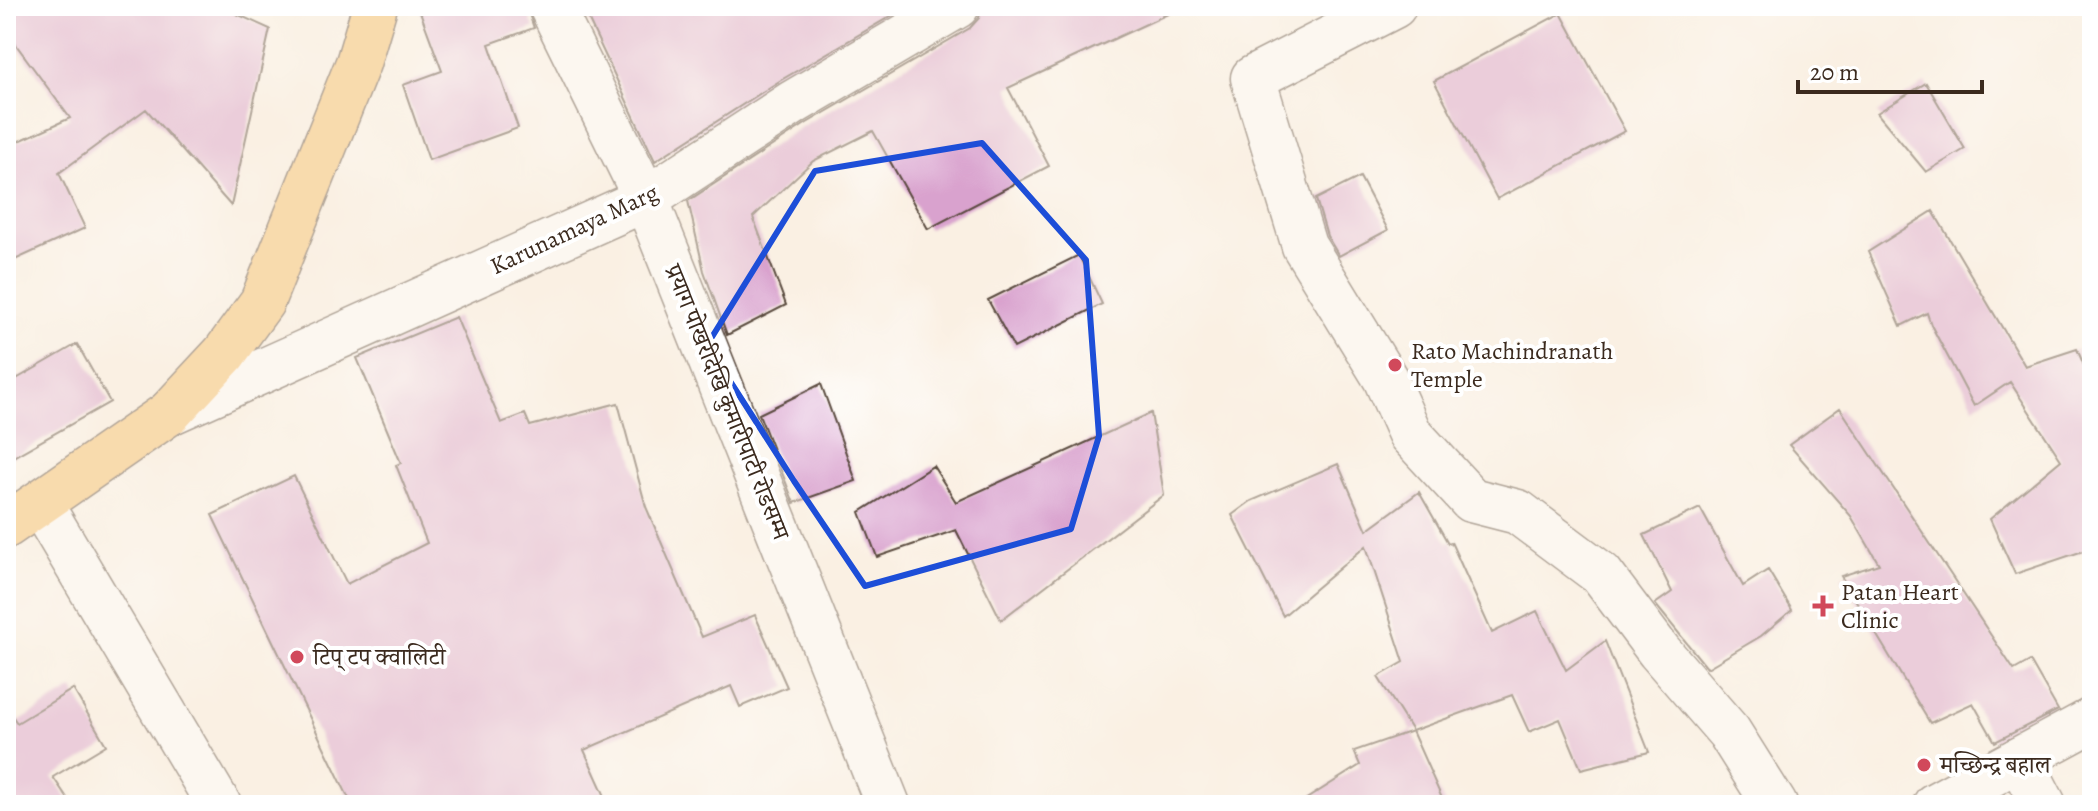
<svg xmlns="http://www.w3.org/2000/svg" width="2098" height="811" font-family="Alegreya,'Noto Serif Devanagari',serif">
<rect width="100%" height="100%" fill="#fff"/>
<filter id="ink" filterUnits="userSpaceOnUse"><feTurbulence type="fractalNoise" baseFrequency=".0125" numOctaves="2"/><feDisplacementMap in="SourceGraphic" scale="16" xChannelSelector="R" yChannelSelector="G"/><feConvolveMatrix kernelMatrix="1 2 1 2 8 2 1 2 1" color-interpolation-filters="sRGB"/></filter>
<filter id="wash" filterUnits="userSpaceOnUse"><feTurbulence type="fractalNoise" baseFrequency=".006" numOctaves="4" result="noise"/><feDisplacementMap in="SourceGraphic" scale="32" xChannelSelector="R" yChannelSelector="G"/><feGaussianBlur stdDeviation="1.8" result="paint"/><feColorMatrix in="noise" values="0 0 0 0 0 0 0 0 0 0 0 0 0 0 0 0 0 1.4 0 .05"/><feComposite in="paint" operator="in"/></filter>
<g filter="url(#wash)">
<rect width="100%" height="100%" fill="#faf0e3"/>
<g id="blocks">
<!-- building -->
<path fill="#d9a2ce" d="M6 6H219L270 29 231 206 146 109 59 173 85 228 6 264V147L70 118 17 46 6 24Z
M418 6H526L534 28 489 44 518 128 429 160 403 85 442 71Z
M582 6H908L781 80 655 161Z
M982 6H1185L1008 88 1049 166 928 229 873 131 813 161 753 217 786 305 727 335 704 271 688 201 807 123 970 28 979 18Z
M1561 13 1625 131 1497 199 1434 81Z
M1926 83 1965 149 1926 172 1877 113Z
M1360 177 1388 230 1339 256 1327 236 1316 199Z
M1933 211 2025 366 2077 349 2092 384V548L2015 574 1990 519 2061 460 2010 382 1974 406 1931 325 1927 313 1901 326 1868 252Z
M1079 255 1102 304 1014 348 988 300Z
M456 317 501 423 525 414 530 426 618 403 646 507 702 637 755 615 787 687 740 707 731 686 584 750 609 805H352L212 515 294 476 347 584 427 543 396 465 401 463 357 358Z
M77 344 110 402 6 461V385Z
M821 384 856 481 794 503 759 414Z
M1840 408 2014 670 2030 661 2058 710 1995 742 1973 703 1930 723 1841 576 1879 564 1851 516 1789 445Z
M1151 413 1164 495 1001 620 956 530 877 557 860 512 933 466 956 502Z
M1338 464 1367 530 1419 492 1448 543 1451 542 1492 633 1537 611 1566 670 1605 641 1649 752 1581 769 1560 719 1529 732 1512 695 1412 731 1378 677 1404 662 1366 546 1283 616 1232 515 1251 501Z
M1700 508 1743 586 1768 570 1792 610 1761 636 1707 668 1655 604 1672 592 1644 535Z
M73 689 106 745 53 777 72 805H6V707L17 723Z
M1412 731 1445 805H1297L1360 765 1354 751Z"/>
</g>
</g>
<g filter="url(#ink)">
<use href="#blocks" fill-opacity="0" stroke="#58483c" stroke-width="2"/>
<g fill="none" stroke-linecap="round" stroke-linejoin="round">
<defs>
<path id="pedestrian" d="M1394 6 1253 78 1304 246 1385 378 1410 434 1471 500 1518 512 1601 574 1659 651 1729 732 1775 805"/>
<path id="minor" d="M169 413 646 199 794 102 957 6
M41 505 219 805
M2020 759 2044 805"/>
<path id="tertiary" d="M551 6 646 199 888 805
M1935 805 2092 720"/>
<path id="primary" d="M6 526 169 413 224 354 262 302 358 63 375 6"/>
</defs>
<!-- pedestrian casing -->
<use href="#pedestrian" stroke="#58483c" stroke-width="47"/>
<!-- minor casing -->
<use href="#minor" stroke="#58483c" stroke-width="47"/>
<!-- tertiary casing -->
<use href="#tertiary" stroke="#58483c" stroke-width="47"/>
<!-- primary casing -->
<use href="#primary" stroke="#58483c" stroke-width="47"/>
<!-- pedestrian -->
<use href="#pedestrian" stroke="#fff" stroke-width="44"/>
<!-- minor -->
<use href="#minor" stroke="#fff" stroke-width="44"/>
<!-- tertiary -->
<use href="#tertiary" stroke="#fff" stroke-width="44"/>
<!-- primary -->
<use href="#primary" stroke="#f7c06c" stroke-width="44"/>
</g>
</g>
<!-- marked area -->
<path d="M0 0H2098V811H0ZM982 143 1086 260 1099 436 1071 529 865 586 794 481 707 345 815 171Z" fill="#faf0e3" fill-opacity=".55" fill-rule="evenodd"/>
<path fill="none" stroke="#1d4ed8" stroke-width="6" stroke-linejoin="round" d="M982 143 1086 260 1099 436 1071 529 865 586 794 481 707 345 815 171Z"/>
<!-- markers -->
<g fill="#d1495b" stroke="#fff" stroke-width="3">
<circle cx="1395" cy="365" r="8"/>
<path d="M1819 594h8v8h8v8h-8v8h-8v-8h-8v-8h8z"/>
<circle cx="297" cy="657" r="8"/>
<circle cx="1924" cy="765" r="8"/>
</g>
<g text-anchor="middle" stroke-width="8" stroke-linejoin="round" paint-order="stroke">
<!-- street labels -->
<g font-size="24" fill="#3b2a1e" stroke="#fff">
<text transform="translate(574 229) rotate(-25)" y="8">Karunamaya Marg</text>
<text transform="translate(727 402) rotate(68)" y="8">प्रयाग पोखरीदेखि कुमारीपाटी रोडसम्म</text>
</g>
<!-- poi labels -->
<g font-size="24" fill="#3b2a1e" stroke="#fff" text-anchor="start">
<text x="1411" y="359">Rato Machindranath<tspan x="1411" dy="28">Temple</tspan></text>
<text x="1841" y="600">Patan Heart<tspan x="1841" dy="28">Clinic</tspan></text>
<text x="313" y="665">टिप् टप क्वालिटी</text>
<text x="1940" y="773">मच्छिन्द्र बहाल</text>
</g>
</g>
<!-- margin -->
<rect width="2098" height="811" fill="none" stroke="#fff" stroke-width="32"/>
<!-- scale -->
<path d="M1798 80v12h184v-12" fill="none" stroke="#3b2a1e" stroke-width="4"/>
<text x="1810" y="80" font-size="24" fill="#3b2a1e" stroke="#ffffff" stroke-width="6" paint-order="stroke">20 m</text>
</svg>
